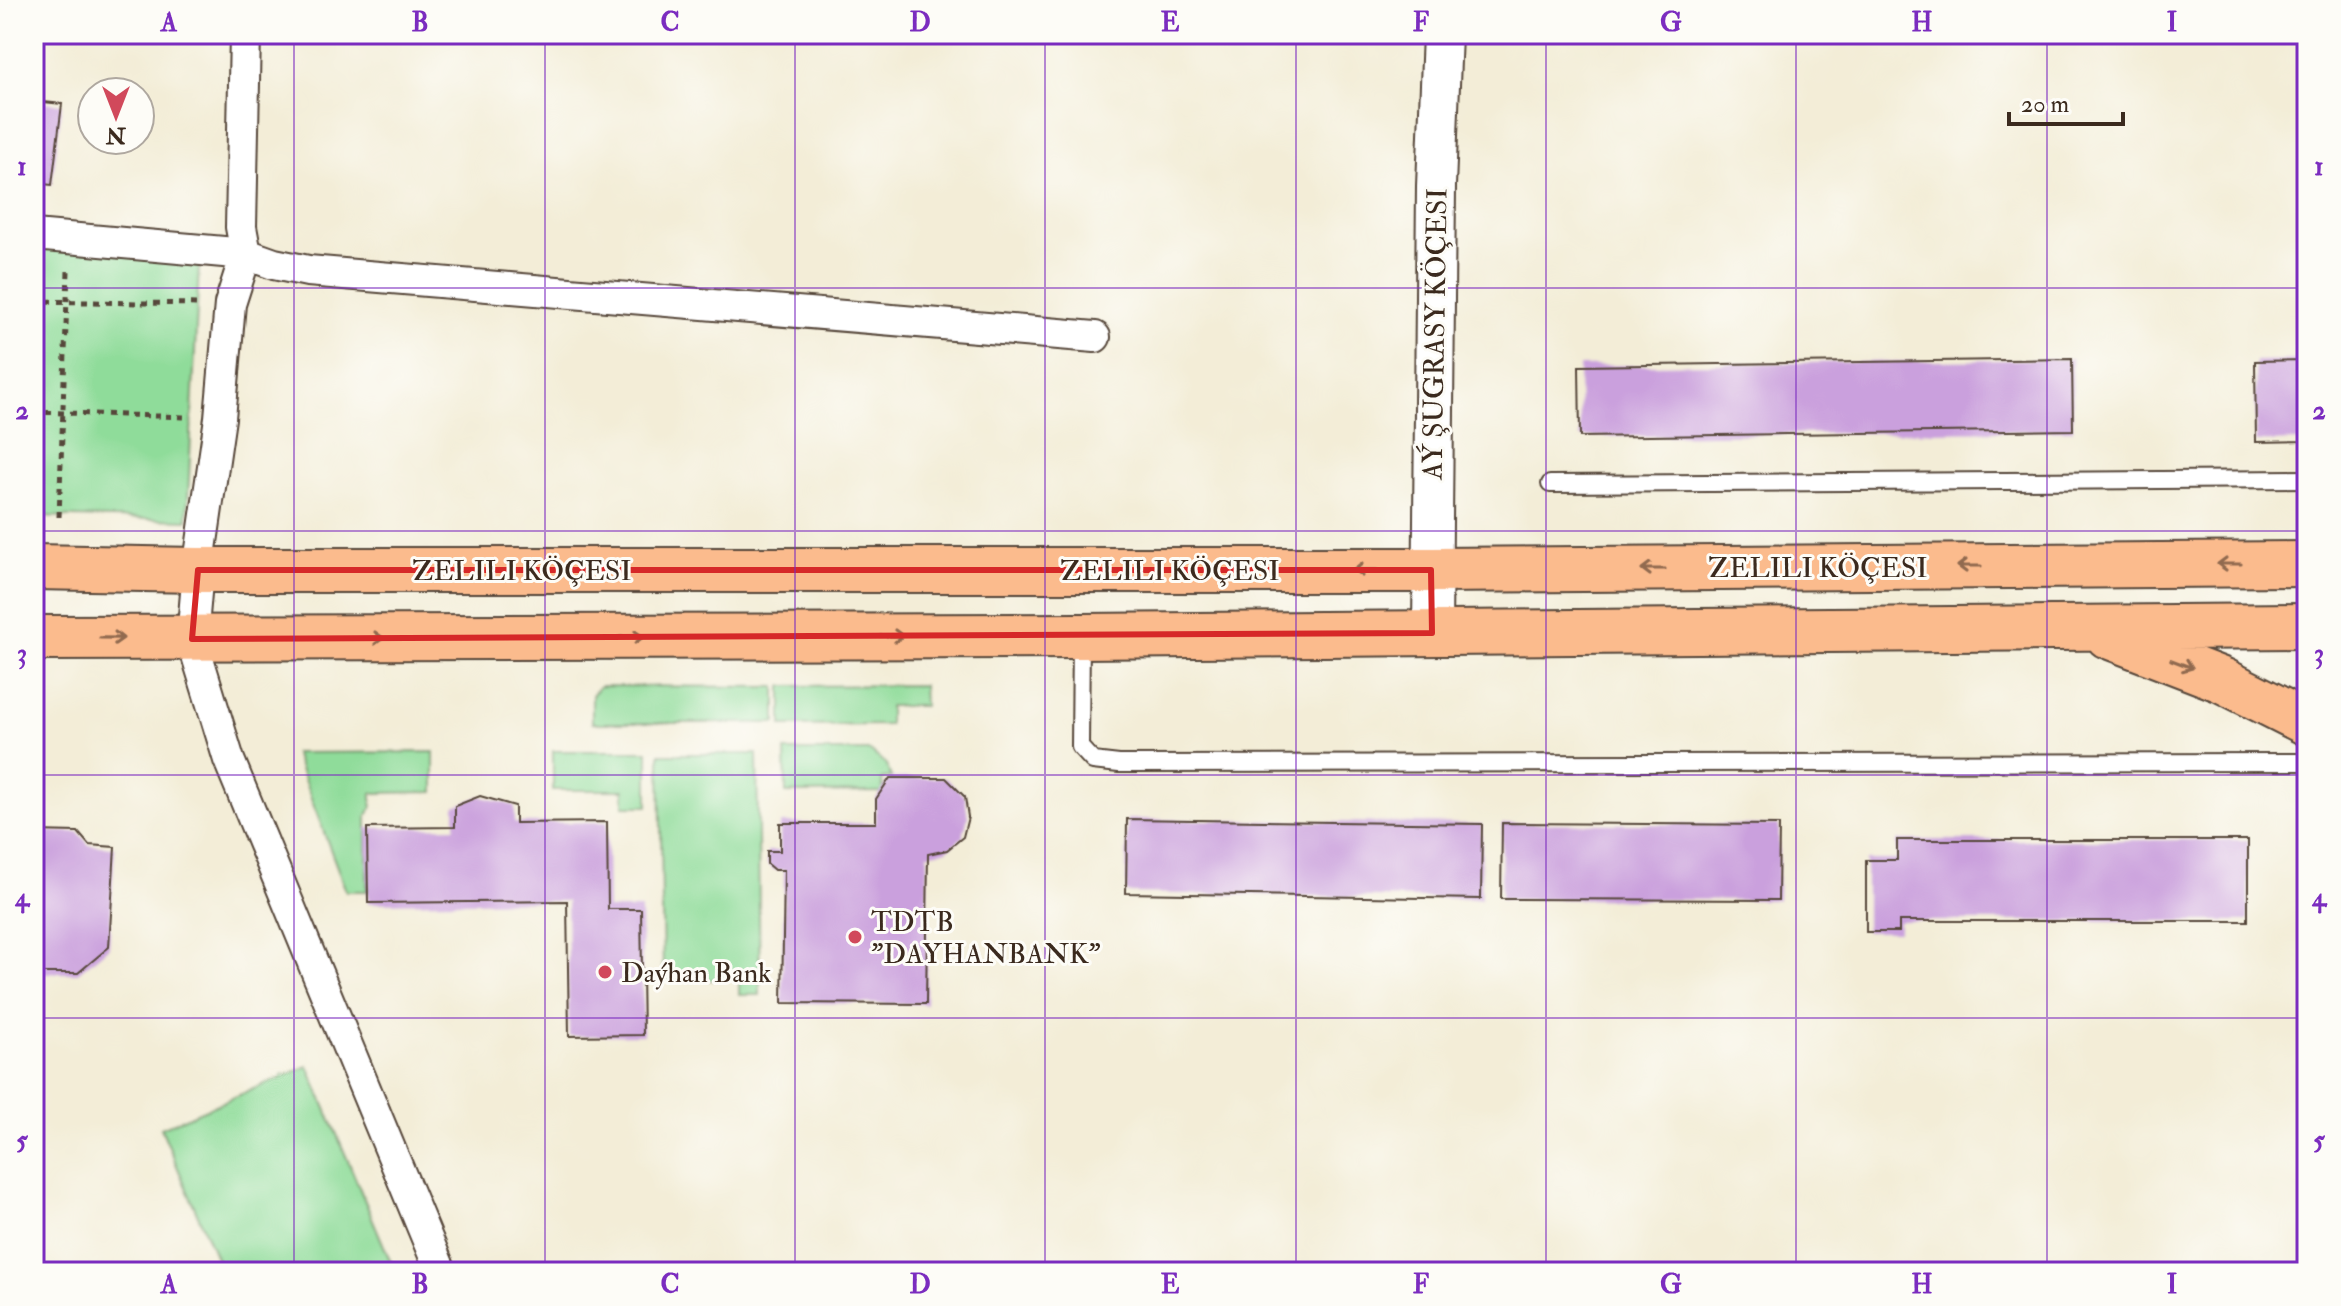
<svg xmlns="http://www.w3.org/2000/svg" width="2341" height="1306" font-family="'IM FELL Double Pica',serif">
<rect width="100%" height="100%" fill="#fdfcf7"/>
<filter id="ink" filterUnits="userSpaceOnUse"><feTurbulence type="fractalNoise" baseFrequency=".0125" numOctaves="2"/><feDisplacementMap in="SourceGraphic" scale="16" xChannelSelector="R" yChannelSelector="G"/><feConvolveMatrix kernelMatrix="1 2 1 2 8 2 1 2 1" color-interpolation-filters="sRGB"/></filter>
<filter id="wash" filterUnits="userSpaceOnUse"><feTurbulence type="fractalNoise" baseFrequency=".006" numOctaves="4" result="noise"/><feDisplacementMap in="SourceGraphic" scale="32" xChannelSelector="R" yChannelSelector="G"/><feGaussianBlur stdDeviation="1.8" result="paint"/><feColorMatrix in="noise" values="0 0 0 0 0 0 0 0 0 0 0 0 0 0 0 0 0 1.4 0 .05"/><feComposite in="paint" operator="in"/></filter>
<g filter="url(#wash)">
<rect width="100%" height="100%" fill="#f3edd7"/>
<!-- green -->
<path fill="#8fdc9a" stroke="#65835c" stroke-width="2" d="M34 235 200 244 187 520 34 516Z
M923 685 924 706H889V725L782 726V686Z
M600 686 776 687V723H592V695Z
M553 751H648V806H624V790H553Z
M785 751H870L886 764 891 777 882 779 883 792 786 793Z
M434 752V792L372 793V808L367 815V891H346L294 753Z
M660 754H757L760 995H739V979L663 981Z
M308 1066 395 1272H222L161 1128Z"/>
<g id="blocks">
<!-- building -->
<path fill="#caa0dd" d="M34 101 62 104 52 185 34 183Z
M2072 359 2073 430 1580 437 1579 366Z
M2307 360V441L2256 442 2255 361Z
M890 778H946L965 797 968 817 963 837 947 850 928 854 926 1004 782 1003 784 870H774L767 864V851H780V823H876V799Z
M480 796 515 806V823L607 822 608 909H641L643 1035 569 1036 567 901 368 903 367 828 455 827V806Z
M1127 819 1482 824 1481 899 1126 893Z
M1502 823 1779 825 1778 900 1501 899Z
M34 831 78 832 89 845 115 847 109 947 78 973H34Z
M1897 840H2248V921H1899V932H1866V860H1897Z"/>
</g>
</g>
<g filter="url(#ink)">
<use href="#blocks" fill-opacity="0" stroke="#57473a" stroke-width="2"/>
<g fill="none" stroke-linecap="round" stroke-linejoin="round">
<defs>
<path id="service" d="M1550 484 2307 479
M1081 637 1080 747 1093 761 1119 764 2307 762"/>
<path id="minor" d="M245 34 241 227 246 254 230 304 220 418 198 570 192 639 229 760 441 1272
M34 235 246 254 274 264 308 271 1095 337"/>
<path id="tertiary" d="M1432 633 1436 186 1442 34"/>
<path id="primary" d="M34 567 198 570H1431L2307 564
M2108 636 2222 680 2307 723
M34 638 1081 636 2307 626"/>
</defs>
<!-- service casing -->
<use href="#service" stroke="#57473a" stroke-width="20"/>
<!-- minor casing -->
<use href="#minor" stroke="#57473a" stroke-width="34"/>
<!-- tertiary casing -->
<use href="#tertiary" stroke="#57473a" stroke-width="42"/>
<!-- primary casing -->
<use href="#primary" stroke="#57473a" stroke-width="48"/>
<!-- path -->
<path stroke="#57473a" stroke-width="5" stroke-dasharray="6 6" stroke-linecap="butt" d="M34 301 197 304
M34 412 187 417
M59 517 68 271"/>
<!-- service -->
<use href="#service" stroke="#fff" stroke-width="16"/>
<!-- minor -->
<use href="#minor" stroke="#fff" stroke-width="30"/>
<!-- tertiary -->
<use href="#tertiary" stroke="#fff" stroke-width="38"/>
<!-- primary -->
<use href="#primary" stroke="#fbbb8d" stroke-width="44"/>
</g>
<!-- one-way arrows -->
<defs><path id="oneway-shaft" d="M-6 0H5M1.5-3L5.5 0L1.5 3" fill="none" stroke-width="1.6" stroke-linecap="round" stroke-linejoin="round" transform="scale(2)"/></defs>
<g stroke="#916b50">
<use href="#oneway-shaft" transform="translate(2229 564) rotate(180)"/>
<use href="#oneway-shaft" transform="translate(1969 566) rotate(180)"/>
<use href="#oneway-shaft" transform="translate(1653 569) rotate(180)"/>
<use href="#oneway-shaft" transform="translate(1365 570) rotate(180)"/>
<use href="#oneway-shaft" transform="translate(892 636)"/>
<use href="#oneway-shaft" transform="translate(632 637)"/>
<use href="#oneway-shaft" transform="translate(112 638) rotate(1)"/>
<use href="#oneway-shaft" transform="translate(372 638)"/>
<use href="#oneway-shaft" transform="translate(2182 664) rotate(21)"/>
</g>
</g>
<!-- marked area -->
<path fill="none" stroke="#d62828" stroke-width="6" stroke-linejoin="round" d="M198 570H1431L1432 633 192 639Z"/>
<!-- grid -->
<path fill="none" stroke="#7b2cbf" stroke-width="2" stroke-opacity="0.55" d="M294 34V1272M545 34V1272M795 34V1272M1045 34V1272M1296 34V1272M1546 34V1272M1796 34V1272M2047 34V1272M34 288H2307M34 531H2307M34 775H2307M34 1018H2307"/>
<!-- markers -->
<g fill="#d1495b" stroke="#fdfcf7" stroke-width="3">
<circle cx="855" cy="937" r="8"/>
<circle cx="605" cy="972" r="8"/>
</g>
<g text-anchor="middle" stroke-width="6" stroke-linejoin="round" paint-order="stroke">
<!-- street labels -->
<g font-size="28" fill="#3b2a1e" stroke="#fdfcf7">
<text transform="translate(1434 334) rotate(-89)" y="10">AÝ ŞUGRASY KÖÇESI</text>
<text x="1818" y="577">ZELILI KÖÇESI</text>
<text x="522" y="580">ZELILI KÖÇESI</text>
<text x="1170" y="580">ZELILI KÖÇESI</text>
</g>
<!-- poi labels -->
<g font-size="28" fill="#3b2a1e" stroke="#fdfcf7" text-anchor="start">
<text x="871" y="931">TDTB<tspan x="871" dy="32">"DAYHANBANK"</tspan></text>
<text x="621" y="982">Daýhan Bank</text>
</g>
</g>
<!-- margin -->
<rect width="2341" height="1306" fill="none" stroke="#fdfcf7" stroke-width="88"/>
<!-- north arrow -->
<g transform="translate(116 116) rotate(180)"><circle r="38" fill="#fdfcf7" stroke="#afa8a0" stroke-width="2"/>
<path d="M0-6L14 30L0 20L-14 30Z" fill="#d1495b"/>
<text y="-12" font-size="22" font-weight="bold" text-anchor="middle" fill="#3b2a1e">N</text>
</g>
<!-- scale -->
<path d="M2009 112v12h114v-12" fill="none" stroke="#3b2a1e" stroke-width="4"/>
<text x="2021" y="112" font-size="24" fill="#3b2a1e" stroke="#fdfcf7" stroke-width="6" paint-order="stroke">20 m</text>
<rect x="44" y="44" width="2253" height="1218" fill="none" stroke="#7b2cbf" stroke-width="3"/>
<g font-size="26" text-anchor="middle" font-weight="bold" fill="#7b2cbf">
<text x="169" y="31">A</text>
<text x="420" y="31">B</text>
<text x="670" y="31">C</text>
<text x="920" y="31">D</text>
<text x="1170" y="31">E</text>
<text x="1421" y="31">F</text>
<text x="1671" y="31">G</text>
<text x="1922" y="31">H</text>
<text x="2172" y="31">I</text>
<text x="22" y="175">1</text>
<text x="2319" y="175">1</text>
<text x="22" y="419">2</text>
<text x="2319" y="419">2</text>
<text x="22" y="662">3</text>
<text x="2319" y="662">3</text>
<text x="22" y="906">4</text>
<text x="2319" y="906">4</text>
<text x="22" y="1149">5</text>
<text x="2319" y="1149">5</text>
<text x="169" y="1293">A</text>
<text x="420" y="1293">B</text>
<text x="670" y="1293">C</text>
<text x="920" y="1293">D</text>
<text x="1170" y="1293">E</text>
<text x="1421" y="1293">F</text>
<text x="1671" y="1293">G</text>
<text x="1922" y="1293">H</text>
<text x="2172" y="1293">I</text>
</g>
</svg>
